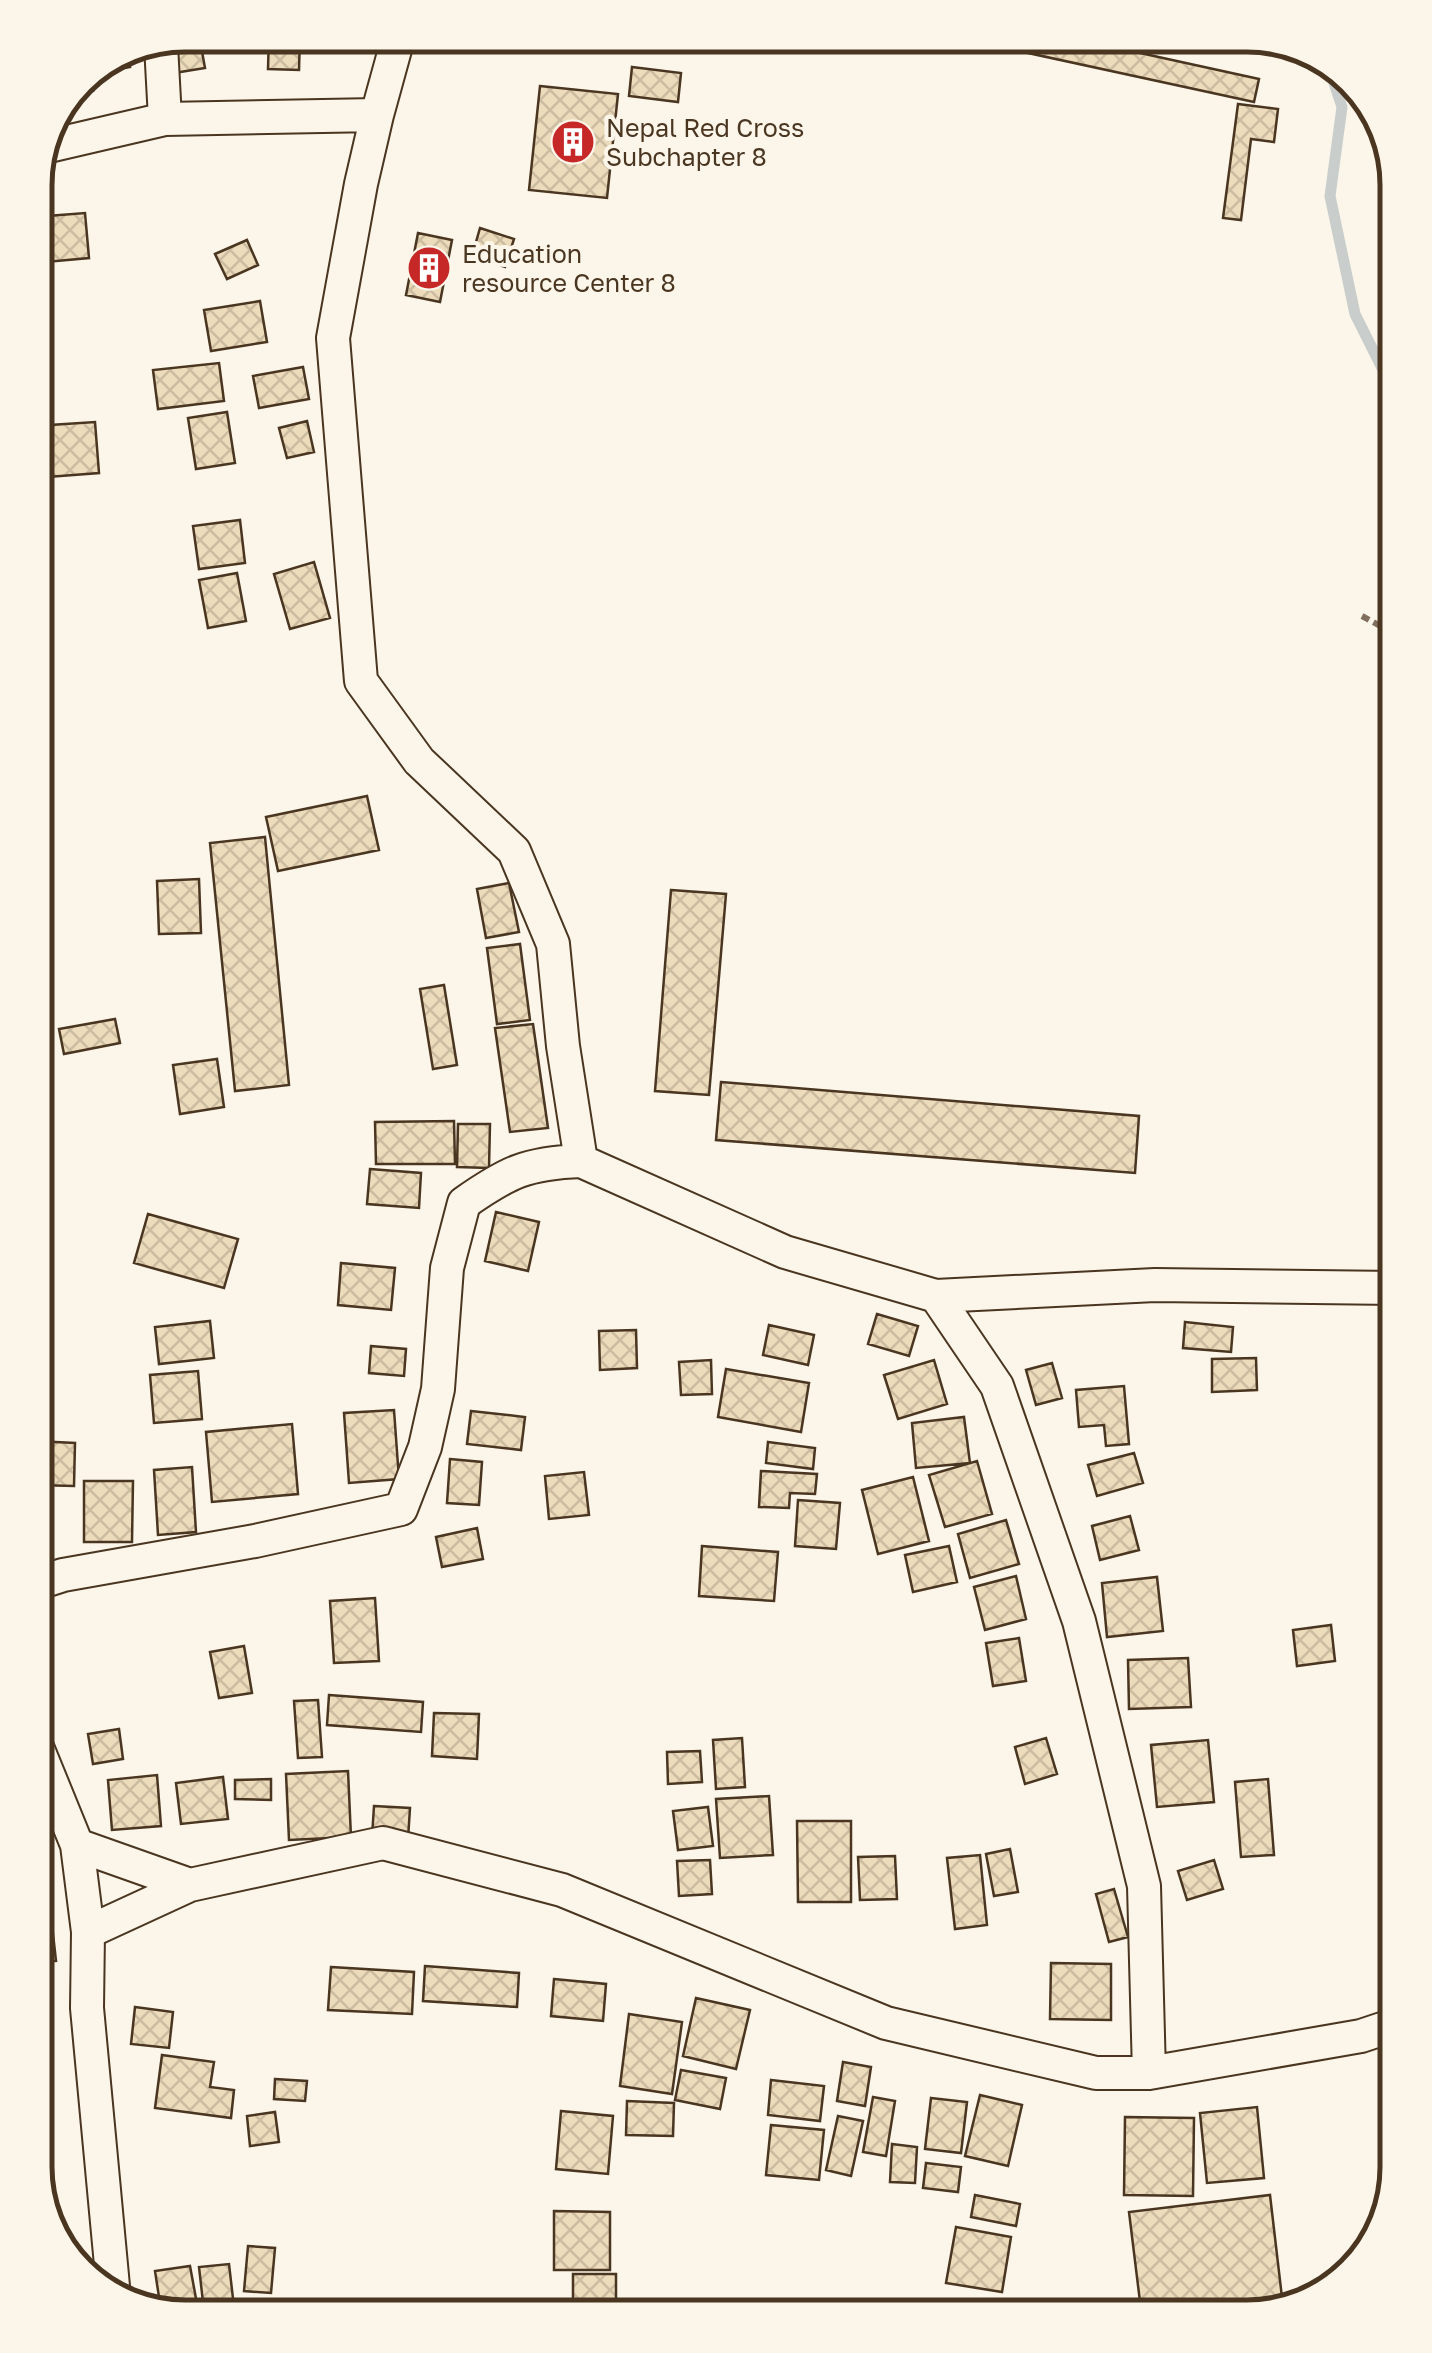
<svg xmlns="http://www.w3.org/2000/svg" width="1432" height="2353" font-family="'Golos Text',sans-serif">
<defs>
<pattern id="building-cross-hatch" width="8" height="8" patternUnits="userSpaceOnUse" patternTransform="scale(2.5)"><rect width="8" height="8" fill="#ecdcbc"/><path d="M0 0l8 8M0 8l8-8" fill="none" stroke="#ccbda1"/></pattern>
</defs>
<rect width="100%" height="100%" fill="#fbf6e9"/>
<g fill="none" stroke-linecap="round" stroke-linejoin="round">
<!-- stream -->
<path stroke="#c9cecd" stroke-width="11" d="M1326 59 1342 107 1330 196 1355 314 1397 398"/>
</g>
<!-- building -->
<path fill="url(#building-cross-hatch)" stroke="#4a3520" stroke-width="2.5" d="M185 35H199L205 68 174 73 169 42Z
M269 35H300L299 70 268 69Z
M1008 35H1058L1259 79 1254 102 1005 48Z
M129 58 130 67 102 72 101 70Z
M632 67 681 73 678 102 629 96Z
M91 74 93 91 73 93 79 79Z
M540 86 618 94 607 198 529 190Z
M1238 104 1278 109 1274 142 1251 139 1241 220 1223 218Z
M85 213 89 258 35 263V217Z
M480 228 514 239 505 267 472 256Z
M418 233 452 240 440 302 406 295Z
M247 240 258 265 227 279 215 254Z
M260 301 267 342 211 351 204 310Z
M219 363 224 401 158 409 153 370Z
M303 367 309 399 259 408 253 376Z
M227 412 235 463 196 469 188 418Z
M307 421 314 452 287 458 279 428Z
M95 422 99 473 35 478V426Z
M240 520 245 563 199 569 193 526Z
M314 562 330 618 290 629 274 574Z
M237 573 246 621 208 628 199 580Z
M367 796 379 850 278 871 266 817Z
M265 837 289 1085 235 1091 210 843Z
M199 879 201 933 159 934 157 881Z
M509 883 519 932 486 938 477 889Z
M671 890 726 894 709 1095 655 1091Z
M520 944 530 1020 497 1024 487 948Z
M444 985 457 1065 433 1069 420 989Z
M115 1019 120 1043 64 1054 59 1029Z
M533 1024 548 1128 510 1132 495 1028Z
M217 1059 224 1107 180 1114 173 1065Z
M721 1082 1139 1116 1135 1173 716 1140Z
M454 1121 455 1164H376L375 1122Z
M458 1124H490L489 1168 457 1167Z
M35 1150 51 1205 35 1209Z
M370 1169 421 1173 419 1208 367 1204Z
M496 1212 539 1222 528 1271 485 1261Z
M148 1214 238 1239 224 1288 134 1263Z
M341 1263 395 1268 391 1310 338 1305Z
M877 1314 918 1326 909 1356 868 1344Z
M210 1321 214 1358 159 1364 155 1327Z
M1185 1322 1233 1327 1231 1352 1183 1348Z
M769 1325 814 1335 808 1365 763 1355Z
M636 1330 637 1368 600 1370 599 1331Z
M371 1346 406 1349 404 1376 369 1373Z
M1256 1358 1257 1390 1212 1392V1359Z
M711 1360 712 1394 681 1395 679 1362Z
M934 1360 947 1404 898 1419 884 1375Z
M1052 1363 1062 1398 1036 1405 1026 1370Z
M726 1369 809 1383 801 1432 718 1417Z
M198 1371 202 1419 154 1423 150 1375Z
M1124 1386 1129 1444 1106 1446 1104 1425 1079 1427 1076 1390Z
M394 1410 399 1479 349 1483 344 1413Z
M471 1411 525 1417 521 1450 467 1444Z
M964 1417 970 1463 916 1468 912 1423Z
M292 1424 298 1494 212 1502 206 1432Z
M35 1441 75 1443 74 1486 35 1485Z
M768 1442 815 1448 813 1469 766 1463Z
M1134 1453 1143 1483 1097 1496 1088 1465Z
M450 1459 482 1462 479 1505 447 1503Z
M977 1461 992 1514 945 1527 929 1475Z
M192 1467 196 1532 158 1535 154 1470Z
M761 1471 817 1474 815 1494 790 1493 789 1508 759 1507Z
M584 1472 589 1515 549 1519 545 1476Z
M913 1477 929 1541 878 1554 862 1490Z
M84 1481H133L132 1542H84Z
M798 1500 840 1503 836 1549 795 1546Z
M1130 1516 1139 1550 1100 1560 1092 1526Z
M1006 1520 1019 1564 970 1578 958 1534Z
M477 1528 483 1559 442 1567 436 1537Z
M702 1546 778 1552 774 1601 699 1596Z
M949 1546 957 1582 913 1592 905 1555Z
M1016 1576 1026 1619 985 1630 974 1587Z
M1157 1577 1163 1631 1107 1637 1102 1583Z
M375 1598 379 1661 334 1663 330 1601Z
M1331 1625 1335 1661 1297 1666 1293 1630Z
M1019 1638 1026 1681 993 1686 986 1643Z
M244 1646 252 1693 219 1698 210 1652Z
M1188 1658 1191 1707 1129 1709 1128 1660Z
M329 1695 423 1702 421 1732 327 1725Z
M318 1700 322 1757 298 1758 294 1701Z
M434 1713 479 1714 477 1759 432 1756Z
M119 1729 123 1759 93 1764 88 1734Z
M742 1738 745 1787 716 1789 713 1740Z
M1046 1738 1057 1774 1025 1784 1015 1747Z
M1208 1740 1214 1802 1157 1807 1151 1745Z
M700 1751 702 1782 668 1784 667 1752Z
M348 1771 351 1837 289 1840 286 1774Z
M157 1775 161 1826 112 1830 108 1780Z
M223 1777 228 1819 181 1824 176 1783Z
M271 1779V1800L235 1799V1780Z
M1268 1779 1274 1855 1241 1857 1235 1782Z
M769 1796 773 1855 720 1858 716 1799Z
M374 1806 410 1808 408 1839 372 1837Z
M708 1807 713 1846 678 1850 673 1811Z
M797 1821H851V1902H798Z
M38 1847 46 1887 35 1889V1848Z
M1010 1849 1018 1892 994 1896 986 1854Z
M980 1855 987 1925 955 1929 947 1858Z
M895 1856 897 1899 860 1900 858 1857Z
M710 1860 712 1894 679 1896 677 1861Z
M1214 1860 1223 1889 1187 1900 1178 1871Z
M1114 1889 1128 1937 1109 1942 1096 1894Z
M49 1898 56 1961 35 1963V1900Z
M1051 1963 1111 1964V2020L1050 2019Z
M425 1966 519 1973 517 2007 423 2001Z
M331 1967 414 1972 412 2014 328 2010Z
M554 1979 606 1984 603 2021 551 2016Z
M696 1998 750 2010 736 2069 683 2056Z
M135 2007 173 2012 169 2048 131 2044Z
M629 2014 682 2022 672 2094 620 2086Z
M162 2055 214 2062 210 2087 234 2090 231 2118 155 2108Z
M843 2062 871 2067 865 2106 837 2101Z
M681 2070 726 2078 720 2109 675 2100Z
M275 2079 307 2081 305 2101 274 2099Z
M771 2080 824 2086 820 2121 768 2115Z
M980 2095 1022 2105 1008 2166 965 2156Z
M873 2097 895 2101 886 2156 863 2152Z
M931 2098 967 2102 961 2153 925 2149Z
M627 2101 674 2103 673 2136 626 2135Z
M1257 2107 1264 2178 1207 2183 1200 2113Z
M561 2111 613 2116 608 2174 556 2169Z
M275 2112 279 2142 250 2146 247 2116Z
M838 2116 863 2121 851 2176 826 2170Z
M1125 2117 1194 2118 1193 2196 1124 2195Z
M35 2122 45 2125 35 2166Z
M771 2125 824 2130 819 2180 766 2175Z
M892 2144 917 2147 915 2183 890 2182Z
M926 2163 961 2167 958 2192 923 2188Z
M975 2195 1020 2204 1016 2226 971 2217Z
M1270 2195 1283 2306 1187 2318H1142L1129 2212Z
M554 2211 610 2212V2270H554Z
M956 2227 1011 2237 1002 2292 946 2283Z
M248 2246 275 2248 271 2293 244 2291Z
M229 2264 234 2307 204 2311 199 2267Z
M190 2266 197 2304 161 2310 155 2271Z
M573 2274H616V2308L573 2307Z"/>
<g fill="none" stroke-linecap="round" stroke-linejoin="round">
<defs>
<path id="street" d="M161 45 165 119
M377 115 361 184 333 338 361 681 419 761 514 851 553 944 563 1046 581 1161 785 1252 936 1296 997 1386 1079 1621 1144 1886 1149 2073
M49 146 165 119 377 115 399 35
M936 1296 1155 1285 1397 1288
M35 1584 63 1575 255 1541 401 1509 425 1447 438 1389 447 1268 464 1203C508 1172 527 1163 581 1161
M35 1742 77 1845 88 1932
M77 1845 190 1885
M114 2297 87 2008 88 1932 190 1885 383 1843 562 1890 886 2023 1096 2073H1149L1361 2036 1397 2024"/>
</defs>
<!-- street casing -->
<use href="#street" stroke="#4a3520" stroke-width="36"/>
<!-- path -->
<path stroke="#7f6f5c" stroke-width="6" stroke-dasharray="8 5" stroke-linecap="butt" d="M1362 616 1397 635"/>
<!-- street -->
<use href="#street" stroke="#fbf6e9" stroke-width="32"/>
</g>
<!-- icons -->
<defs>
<symbol id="building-disc" viewBox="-11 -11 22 22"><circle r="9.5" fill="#c62828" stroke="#fbf6e9"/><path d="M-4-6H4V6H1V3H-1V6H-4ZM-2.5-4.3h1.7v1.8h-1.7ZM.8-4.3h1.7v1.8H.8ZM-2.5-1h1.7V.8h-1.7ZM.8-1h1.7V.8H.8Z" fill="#fff"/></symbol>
</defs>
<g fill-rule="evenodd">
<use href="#building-disc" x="548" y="117" width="50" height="50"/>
<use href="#building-disc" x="404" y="243" width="50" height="50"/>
</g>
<g text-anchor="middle" stroke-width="8" stroke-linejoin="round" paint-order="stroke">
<!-- poi labels -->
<g font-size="25" fill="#4a3520" stroke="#fbf6e9" text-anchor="start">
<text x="606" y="137">Nepal Red Cross<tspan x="606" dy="29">Subchapter 8</tspan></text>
<text x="462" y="263">Education<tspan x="462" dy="29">resource Center 8</tspan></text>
</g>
</g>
<!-- crop -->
<path d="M0 0H1432V2353H0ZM185 52H1247A133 133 0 0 1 1380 185V2167A133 133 0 0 1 1247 2300H185A133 133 0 0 1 52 2167V185A133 133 0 0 1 185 52Z" fill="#fbf6e9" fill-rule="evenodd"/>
<path fill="none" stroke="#4a3520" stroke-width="5" d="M185 52H1247A133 133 0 0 1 1380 185V2167A133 133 0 0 1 1247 2300H185A133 133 0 0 1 52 2167V185A133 133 0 0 1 185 52Z"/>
</svg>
